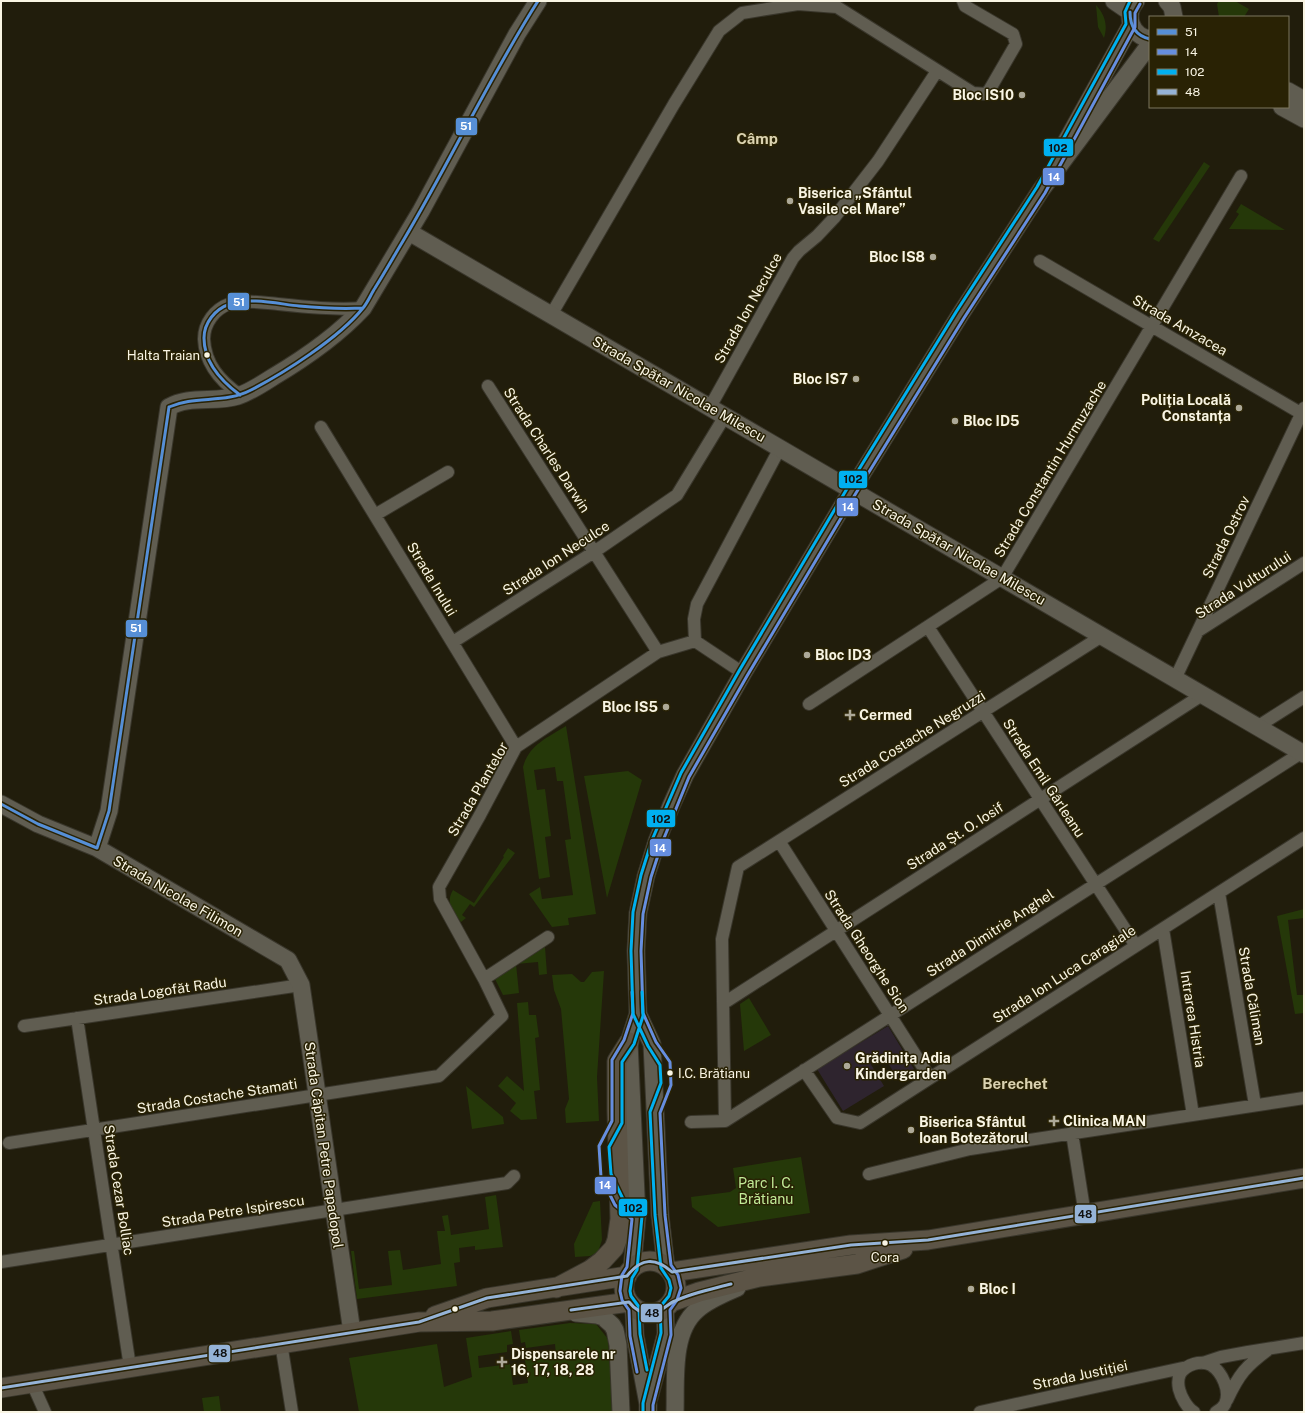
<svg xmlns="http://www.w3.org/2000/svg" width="1305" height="1413" font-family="'Public Sans',sans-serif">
<rect width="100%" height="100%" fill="#211d0c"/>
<!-- education -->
<path fill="#2e242e" d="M888 1026 914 1069 898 1079 883 1055 870 1063 884 1086 843 1111 817 1069Z"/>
<!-- green -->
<path fill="#253809" d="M1219 1H1235L1249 9 1244 17H1219L1217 4Z
M1096 5C1105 15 1108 25 1104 38L1098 27Z
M1204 162 1210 166 1159 242 1153 239Z
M1241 204 1285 230 1229 229 1239 214 1236 212Z
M566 726 596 914 568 918 569 925 552 927 529 894 540 887 542 899 573 895 565 840 571 839 563 781H557L555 767 534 770 537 790 545 789 551 836 545 837 550 877 539 879 523 767C529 745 547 738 566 726Z
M628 771 642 780 607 898 584 776Z
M508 848 515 853 474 907 470 904 462 915 466 918 461 922C453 911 445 903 453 890L474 903 504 857 503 856Z
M1304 909V918L1288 920 1297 995H1304V1013L1295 1014 1277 916Z
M545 947 547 974 539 975 538 962 516 964 519 993 503 995 495 979 516 964Z
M604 971 597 1077 599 1121 566 1123 565 1109 569 1099 561 1009 554 990 552 975 572 974 581 982H584L592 972Z
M749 998 771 1035 744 1051 740 1004Z
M528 1002 529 1015H536L539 1037 535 1038 540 1090 534 1091 537 1119 521 1120 510 1111 516 1103 498 1086 507 1076 524 1091 517 1003Z
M466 1086 503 1117 504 1124 472 1129Z
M801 1157 810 1213 718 1227 692 1207 691 1197 730 1192 736 1188 733 1168Z
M496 1195 503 1247 475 1250V1246L459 1248 460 1262 454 1263 457 1286 357 1299 351 1251H354L359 1289 392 1285 388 1251 400 1250 403 1270 441 1264 437 1231H445L442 1216 448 1215 451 1235 489 1229 485 1197Z
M600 1201 602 1240 598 1252 590 1256 575 1257 574 1244 593 1202Z
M570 1323 596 1324 608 1339 613 1412H359L349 1358 437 1344 444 1387 472 1377 466 1338 511 1331 513 1344 507 1345V1352L478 1356 479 1368 510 1364 513 1385 528 1383 525 1360 556 1356 555 1344 526 1348 525 1342 521 1343 519 1330Z
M219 1396 221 1412H204L202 1398Z"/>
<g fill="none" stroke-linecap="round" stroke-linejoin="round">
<defs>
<path id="street" d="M1040 261 1304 415
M551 315 674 104 719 31 742 13 798 4 837 7 973 93 987 94 1016 44 1013 34 965 6 963 1
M488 386 658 652
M240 395C220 381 205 364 204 339 204 323 215 309 229 304 243 299 264 303 278 304 306 307 334 310 363 308
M710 407 793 258 799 251 817 236 834 218 878 161 937 71
M321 427 516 747
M375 515 448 472
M928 627 1136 946
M1198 631 1304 563
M695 641 694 619 697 604 780 448
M695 641 743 673
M453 642 594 552 677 495 725 416
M1175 679 1304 408
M809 704 1002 578 1241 176
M1257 727 1304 697
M779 841 930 1078
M1219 893 1255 1105
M1163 929 1193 1115
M484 979 548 937
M724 1003 1202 695
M77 1018 130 1367
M24 1026 301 985
M804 1070 837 1118 860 1123 1304 838
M725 1121 722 939 738 867 1102 636
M691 1122 725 1121 1301 753
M1072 1133 1085 1215
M9 1143 439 1076 502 1016 484 979 440 899 439 887 480 815 516 747 658 652 695 641
M869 1174 970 1149 1304 1098
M1 1262 507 1183 514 1176
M281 1343 292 1412
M1203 1363 1221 1357 1248 1352 1304 1343
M32 1383 45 1412
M1227 1400C1239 1374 1246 1366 1269 1349
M980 1412 1187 1367
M1194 1412C1187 1408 1181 1397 1179 1389 1178 1384 1178 1378 1180 1374 1186 1364 1201 1360 1211 1365 1222 1372 1231 1391 1225 1404 1223 1408 1220 1410 1216 1412"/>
<path id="secondary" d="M1114 1 1130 12
M1136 1C1124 15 1131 36 1150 39
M1167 1 1172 7 1174 17
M1288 91 1304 100
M1282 107 1304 119
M1066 142 1131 25
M409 232 1304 754
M1 804 38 824 97 848 288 960 301 985 352 1332
M97 848 109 811 169 407C189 395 215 403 238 396 250 392 262 384 273 377 305 358 337 336 363 308L421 211 517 34 538 1
M638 1014 652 1044 660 1215 666 1267
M632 1269 637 1217 629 1042 638 1014 636 951 638 913 646 876 657 841 671 806 685 775 743 673 852 490 960 315 1041 190 1150 44
M634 1308 635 1335 648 1404V1412
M576 1313 597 1315 603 1317 612 1325 615 1330 618 1345 621 1412
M649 1398 666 1334 665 1308
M675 1412C676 1381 671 1332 697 1310 708 1300 723 1294 737 1288"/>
<path id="primary" d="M624 1287a26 26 0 1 1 52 0a26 26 0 1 1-52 0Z
M672 1272 851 1245 928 1240 1304 1178
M556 1288 590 1270 602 1261 614 1248 617 1240 620 1219 617 1111V1061L629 1042
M671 1302 699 1292 759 1277 857 1264 903 1249
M435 1316 487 1298 627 1276
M1 1388 419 1322 492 1321 629 1302"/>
</defs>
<!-- street casing -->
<use href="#street" stroke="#39362b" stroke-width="14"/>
<!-- secondary casing -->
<use href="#secondary" stroke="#39362b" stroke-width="19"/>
<!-- primary casing -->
<use href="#primary" stroke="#39362b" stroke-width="21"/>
<!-- street -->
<use href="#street" stroke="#605d51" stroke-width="12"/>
<!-- secondary -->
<use href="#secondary" stroke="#605d51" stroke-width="17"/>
<!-- primary -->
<use href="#primary" stroke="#5c5446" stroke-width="19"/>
<defs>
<path id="bus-1" d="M1130 12C1130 26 1136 36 1150 39
M240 395C221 381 204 363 204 338 204 323 215 309 230 304 249 297 279 304 299 306 320 308 342 309 363 308
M169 407C195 395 225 404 251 390 284 373 339 338 363 308 368 302 371 294 375 288 385 272 394 256 403 241 450 162 489 78 538 1
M1 804 38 824 97 848
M97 848 109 811 169 407"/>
<path id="bus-2" d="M632 992 633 1013 624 1040 612 1060V1121L599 1146 601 1177 615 1205 632 1219 627 1267 622 1275 620 1291 622 1300 629 1310 630 1336 637 1372
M653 1412V1405L671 1335 670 1310 677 1300 681 1288 678 1275 671 1265 665 1215 660 1113 671 1085 670 1062 656 1042 643 1013 641 951 643 914 651 877 662 843 689 777 747 676 856 493 964 318 1045 193 1135 27V13L1140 4"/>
<path id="bus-3" d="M642 992 643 1016 634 1044 622 1062V1123L609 1147 611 1174 623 1199 642 1216 637 1270 632 1278 630 1291 631 1296 639 1307 640 1334 647 1370
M643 1412V1403L661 1333 660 1307 669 1296 671 1288 669 1280 661 1268 655 1215 650 1112 661 1083 660 1065 648 1046 633 1014 631 951 633 912 641 875 652 840 681 773 739 671 848 487 956 312 1037 187 1126 24 1125 12 1130 1"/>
<path id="bus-4" d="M571 1310 629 1302C635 1310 643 1314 653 1313 662 1312 667 1304 675 1301 692 1293 712 1289 731 1284
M1 1388 419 1322 487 1298 627 1276C641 1258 655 1257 672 1272L851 1245 928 1240 1304 1178"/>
</defs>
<!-- bus-1 casing -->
<use href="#bus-1" stroke="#292204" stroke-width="6"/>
<!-- bus-2 casing -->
<use href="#bus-2" stroke="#292204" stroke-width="6"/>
<!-- bus-3 casing -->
<use href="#bus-3" stroke="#292204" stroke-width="6"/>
<!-- bus-4 casing -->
<use href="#bus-4" stroke="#292204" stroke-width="6"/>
<!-- bus-1 -->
<use href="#bus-1" stroke="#568fd6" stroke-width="3"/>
<!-- bus-2 -->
<use href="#bus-2" stroke="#668edf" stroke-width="3"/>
<!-- bus-3 -->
<use href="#bus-3" stroke="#00b0f0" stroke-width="3"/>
<!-- bus-4 -->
<use href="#bus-4" stroke="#95b3d7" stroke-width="3"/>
</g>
<!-- markers -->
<g fill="#ada998" stroke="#292204" stroke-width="1.5">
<circle cx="1022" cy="95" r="4"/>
<circle cx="790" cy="201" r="4"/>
<circle cx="933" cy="257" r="4"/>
<circle cx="856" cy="379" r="4"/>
<circle cx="1239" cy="408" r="4"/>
<circle cx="955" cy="421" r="4"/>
<circle cx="807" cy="655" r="4"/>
<circle cx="666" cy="707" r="4"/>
<path d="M848 709h4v4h4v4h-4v4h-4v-4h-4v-4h4z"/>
<circle cx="847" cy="1066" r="4"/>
<path d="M1052 1115h4v4h4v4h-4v4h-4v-4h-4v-4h4z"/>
<circle cx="911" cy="1130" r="4"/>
<circle cx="971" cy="1289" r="4"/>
<path d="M500 1356h4v4h4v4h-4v4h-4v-4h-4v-4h4z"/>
</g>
<g fill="#f9f5e4" stroke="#292204" stroke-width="1.5">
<circle cx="207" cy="355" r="3.5"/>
<circle cx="670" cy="1073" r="3.5"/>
<circle cx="885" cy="1243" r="3.5"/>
<circle cx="455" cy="1309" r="3.5"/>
</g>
<g text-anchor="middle" stroke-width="3" stroke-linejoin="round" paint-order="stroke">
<!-- bus labels -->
<g font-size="13" fill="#f9f5e4" stroke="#292204" text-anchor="end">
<text x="200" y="360">Halta Traian</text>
<text x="678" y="1078" text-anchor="start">I.C. Brătianu</text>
<text x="885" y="1262" text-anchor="middle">Cora</text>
</g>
<!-- poi labels -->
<g font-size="14" font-weight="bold" fill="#f9f5e4" stroke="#292204" text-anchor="start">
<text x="1014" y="100" text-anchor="end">Bloc IS10</text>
<text x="798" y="198">Biserica „Sfântul<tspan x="798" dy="16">Vasile cel Mare”</tspan></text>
<text x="925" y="262" text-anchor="end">Bloc IS8</text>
<text x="848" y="384" text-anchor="end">Bloc IS7</text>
<text x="1231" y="405" text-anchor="end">Poliția Locală<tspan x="1231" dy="16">Constanța</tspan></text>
<text x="963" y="426">Bloc ID5</text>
<text x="815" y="660">Bloc ID3</text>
<text x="658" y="712" text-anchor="end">Bloc IS5</text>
<text x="859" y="720">Cermed</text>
<text x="855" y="1063">Grădinița Adia<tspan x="855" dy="16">Kindergarden</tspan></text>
<text x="1063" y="1126">Clinica MAN</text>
<text x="919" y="1127">Biserica Sfântul<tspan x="919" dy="16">Ioan Botezătorul</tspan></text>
<text x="979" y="1294">Bloc I</text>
<text x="511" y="1359">Dispensarele nr<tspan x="511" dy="16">16, 17, 18, 28</tspan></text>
</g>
<!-- street labels -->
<g font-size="14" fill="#f9f5e4" stroke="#292204">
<text transform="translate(748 308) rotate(-61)" y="5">Strada Ion Neculce</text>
<text transform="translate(1180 325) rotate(30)" y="5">Strada Amzacea</text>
<text transform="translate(679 389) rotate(30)" y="5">Strada Spătar Nicolae Milescu</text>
<text transform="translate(547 450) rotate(57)" y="5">Strada Charles Darwin</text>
<text transform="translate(1050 469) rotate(-59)" y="5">Strada Constantin Hurmuzache</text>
<text transform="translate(1226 537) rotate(-64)" y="5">Strada Ostrov</text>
<text transform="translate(959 552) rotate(30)" y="5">Strada Spătar Nicolae Milescu</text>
<text transform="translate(556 558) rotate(-33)" y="5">Strada Ion Neculce</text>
<text transform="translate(432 579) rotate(59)" y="5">Strada Inului</text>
<text transform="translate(1243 585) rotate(-33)" y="5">Strada Vulturului</text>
<text transform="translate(912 739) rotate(-32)" y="5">Strada Costache Negruzzi</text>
<text transform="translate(1044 778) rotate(57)" y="5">Strada Emil Gârleanu</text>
<text transform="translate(478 789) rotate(-60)" y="5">Strada Plantelor</text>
<text transform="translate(955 836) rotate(-33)" y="5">Strada Șt. O. Iosif</text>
<text transform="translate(178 896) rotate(30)" y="5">Strada Nicolae Filimon</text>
<text transform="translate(990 933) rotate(-33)" y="5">Strada Dimitrie Anghel</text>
<text transform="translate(867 951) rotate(57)" y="5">Strada Gheorghe Sion</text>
<text transform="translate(1064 974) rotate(-33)" y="5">Strada Ion Luca Caragiale</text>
<text transform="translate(160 991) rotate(-8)" y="5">Strada Logofăt Radu</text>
<text transform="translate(1252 996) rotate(80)" y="5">Strada Căliman</text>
<text transform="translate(1193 1019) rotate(81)" y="5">Intrarea Histria</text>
<text transform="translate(217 1096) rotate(-9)" y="5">Strada Costache Stamati</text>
<text transform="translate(324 1145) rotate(82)" y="5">Strada Căpitan Petre Papadopol</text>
<text transform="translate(119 1190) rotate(81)" y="5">Strada Cezar Bolliac</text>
<text transform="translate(233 1211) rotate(-9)" y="5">Strada Petre Ispirescu</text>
<text transform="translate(1080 1375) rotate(-12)" y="5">Strada Justiției</text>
</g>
<!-- park labels -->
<g font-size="14" fill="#c0eb97" stroke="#292204">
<text x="766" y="1188">Parc I. C.<tspan x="766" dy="16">Brătianu</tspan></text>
</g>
<!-- neighbourhood labels -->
<g font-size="15" font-weight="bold" fill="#dbd3b1" stroke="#292204">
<text x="757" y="144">Câmp</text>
<text x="1015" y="1089">Berechet</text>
</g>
</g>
<g stroke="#292204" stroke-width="1.5">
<rect x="455" y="117" width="23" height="19" rx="4" fill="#568fd6"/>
<rect x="1043" y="138" width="31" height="19" rx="4" fill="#00b0f0"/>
<rect x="1042" y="167" width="23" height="19" rx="4" fill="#668edf"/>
<rect x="227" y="292" width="23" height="19" rx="4" fill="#568fd6"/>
<rect x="838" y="470" width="30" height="19" rx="4" fill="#00b0f0"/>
<rect x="836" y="497" width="23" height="20" rx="4" fill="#668edf"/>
<rect x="125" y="619" width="23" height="19" rx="4" fill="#568fd6"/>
<rect x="646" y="809" width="30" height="19" rx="4" fill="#00b0f0"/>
<rect x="649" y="838" width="23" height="19" rx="4" fill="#668edf"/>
<rect x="594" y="1176" width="23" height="19" rx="4" fill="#668edf"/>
<rect x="618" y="1198" width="30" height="19" rx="4" fill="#00b0f0"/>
<rect x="1074" y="1204" width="23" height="20" rx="4" fill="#95b3d7"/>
<rect x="640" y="1303" width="23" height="20" rx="4" fill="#95b3d7"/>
<rect x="208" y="1344" width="23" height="19" rx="4" fill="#95b3d7"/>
</g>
<g font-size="11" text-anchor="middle" font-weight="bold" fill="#fff">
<text x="466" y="130">51</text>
<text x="1054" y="181">14</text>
<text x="239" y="306">51</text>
<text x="848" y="511">14</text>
<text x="136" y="632">51</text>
<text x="660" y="852">14</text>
<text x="605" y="1189">14</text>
</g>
<g font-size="11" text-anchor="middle" font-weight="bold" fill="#111">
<text x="1058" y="152">102</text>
<text x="853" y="483">102</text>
<text x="661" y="823">102</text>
<text x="633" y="1212">102</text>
<text x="1085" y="1218">48</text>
<text x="652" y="1317">48</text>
<text x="220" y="1357">48</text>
</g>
<!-- border -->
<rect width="1305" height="1413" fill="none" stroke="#f9f5e4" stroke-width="4"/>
<!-- legend -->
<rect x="1149" y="16" width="140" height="92" fill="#292204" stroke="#7c765e"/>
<rect x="1157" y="29" width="20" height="6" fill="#568fd6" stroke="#7c765e"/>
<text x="1185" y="36" font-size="12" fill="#f9f5e4">51</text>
<rect x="1157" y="49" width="20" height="6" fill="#668edf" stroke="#7c765e"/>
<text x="1185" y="56" font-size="12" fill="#f9f5e4">14</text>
<rect x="1157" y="69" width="20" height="6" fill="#00b0f0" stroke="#7c765e"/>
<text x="1185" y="76" font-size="12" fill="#f9f5e4">102</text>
<rect x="1157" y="89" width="20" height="6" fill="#95b3d7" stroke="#7c765e"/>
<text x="1185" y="96" font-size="12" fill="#f9f5e4">48</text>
</svg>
